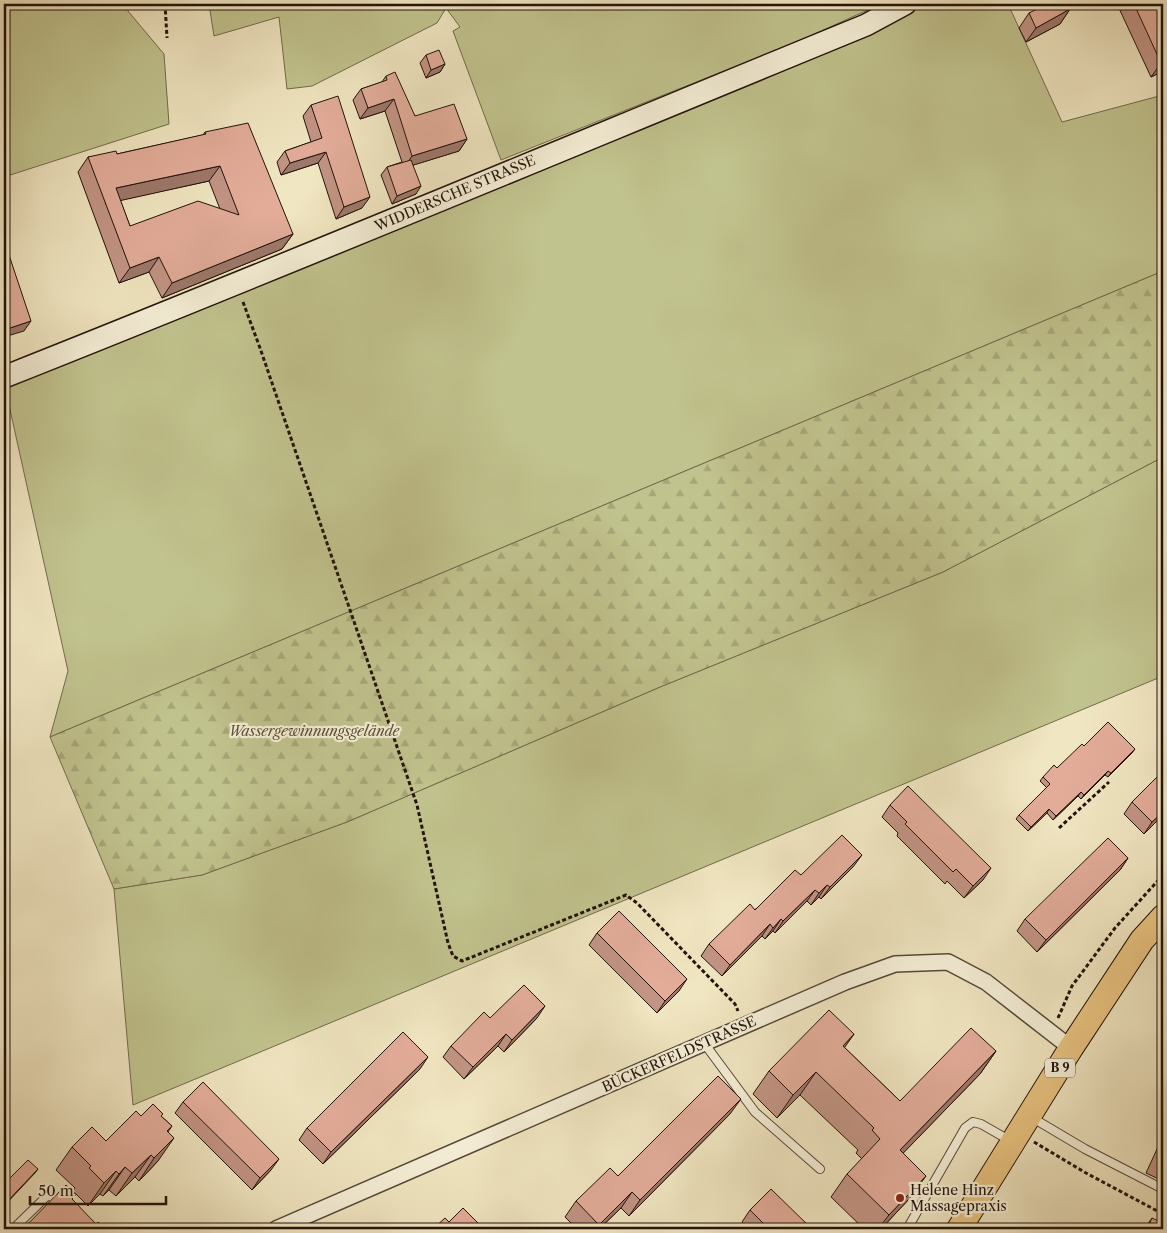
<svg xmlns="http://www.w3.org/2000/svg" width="1167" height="1233" font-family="'Libre Caslon Text',serif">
<defs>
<pattern id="forest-firs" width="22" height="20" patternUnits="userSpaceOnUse" patternTransform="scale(1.25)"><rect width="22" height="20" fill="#c1c38e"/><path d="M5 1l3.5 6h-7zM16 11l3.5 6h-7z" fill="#a6a779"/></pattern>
</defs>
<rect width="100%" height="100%" fill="#f0e6c1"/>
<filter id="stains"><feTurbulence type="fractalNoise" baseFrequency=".004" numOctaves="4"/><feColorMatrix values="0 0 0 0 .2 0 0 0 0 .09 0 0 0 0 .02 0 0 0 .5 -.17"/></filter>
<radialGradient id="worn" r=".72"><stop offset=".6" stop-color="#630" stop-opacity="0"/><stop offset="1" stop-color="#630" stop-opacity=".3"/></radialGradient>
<!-- green -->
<path fill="#c1c38e" stroke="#726b4c" d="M4 4H126L128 11 164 54 169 124 4 177Z
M209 4H881L799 41 501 160 453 31 460 27 446 8 437 23 312 86 287 89 279 17 214 36Z
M917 4H1008L1062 122 1163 95V271L50 737 68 671 5 387 857 38Z
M1163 457V676L133 1105 114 889 202 875 347 822 660 687 943 572Z"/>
<!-- forest -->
<path fill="url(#forest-firs)" stroke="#726b4c" d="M1163 271V457L943 572 660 687 347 822 202 875 114 889 50 737Z"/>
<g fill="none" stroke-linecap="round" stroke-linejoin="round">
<defs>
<path id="lane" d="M704 1043 755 1112 820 1169
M1031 1117 1085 1149 1163 1189
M13 1229 49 1194 59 1205
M913 1229 910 1224 965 1128 973 1122 981 1124 1009 1140"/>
<path id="street" d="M276 1229 845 982 895 964 948 962 986 982 1071 1048"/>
<path id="secondary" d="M4 377C292 263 578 143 866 25L905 4"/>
<path id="primary" d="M959 1229 1071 1048 1142 940 1163 917"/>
</defs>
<!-- lane casing -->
<use href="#lane" stroke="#564838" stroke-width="10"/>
<!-- street casing -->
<use href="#street" stroke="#564838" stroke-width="18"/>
<!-- secondary casing -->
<use href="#secondary" stroke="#22130a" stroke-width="24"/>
<!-- primary casing -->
<use href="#primary" stroke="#22130a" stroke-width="26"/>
<!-- path -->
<path stroke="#22130a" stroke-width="3" stroke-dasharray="4 2.5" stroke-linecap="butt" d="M165 4 167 38
M243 302 260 348 417 805 448 943 453 956 462 961 626 895 637 903 735 1004 738 1011
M1059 828 1109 782
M1058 1018 1072 986 1115 928 1163 875
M1034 1142 1086 1173 1163 1214"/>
<!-- lane -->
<use href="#lane" stroke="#f5efd7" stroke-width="8"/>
<!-- street -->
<use href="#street" stroke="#f5efd7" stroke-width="15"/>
<!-- secondary -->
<use href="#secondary" stroke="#f5efd7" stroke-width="21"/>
<!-- primary -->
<use href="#primary" stroke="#e8c380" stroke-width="24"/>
</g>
<!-- wall -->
<path fill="#c29484" stroke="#22130a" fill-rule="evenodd" d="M1117 4H1163V71L1151 77Z
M1070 9 1060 24 1026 42 1019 28 1029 13Z
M426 55 445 64 440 72 426 78 420 63Z
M386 76 415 116 467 139 459 151 413 165 416 194 392 204 381 175 387 167 402 162 385 111 360 119 353 100 361 89 382 82Z
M311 105 362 208 336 219 318 163 281 175 277 162 285 151 311 142 303 116Z
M205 132 293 234 282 249 162 298 149 272 119 283 78 172 88 157 117 154 203 135ZM209 181 220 209 130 226 120 200Z
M1084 746 1132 753 1108 777 1105 775 1081 799 1078 796 1053 820 1047 813 1028 831 1016 819 1019 815 1047 788 1040 781 1043 777 1057 768Z
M1163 771V815L1144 834 1124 814 1132 802Z
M890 805 983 880 964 898 947 881 945 884 897 836 898 833 882 817Z
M1128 858 1120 870 1037 952 1017 931 1025 919Z
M853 867 821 899 819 897 811 905 807 901 775 933 773 931 765 939 762 936 722 976 701 956 709 944 801 875Z
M597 933 679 991 657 1013 589 945Z
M490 1018H537L504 1052 498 1046 464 1079 443 1057 451 1046Z
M1163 1020V1029L1159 1026Z
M854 1034 844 1047 900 1101 996 1051 980 1074 903 1153 910 1198 881 1229H864L831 1197 847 1174 862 1159 856 1153 858 1150 800 1095 777 1118 753 1094 769 1071Z
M420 1069 323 1164 299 1140 307 1128Z
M183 1102 271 1170 252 1190 175 1113Z
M730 1114 629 1216 621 1208 599 1229H577L565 1217 576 1201 618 1176Z
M141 1116 162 1117 172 1126 168 1132 158 1161 139 1181 135 1177 116 1196 109 1190 103 1196 100 1194 88 1206 73 1191 75 1188 56 1170 72 1147 106 1141Z
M1163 1136V1181L1146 1173Z
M750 1210 812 1229H749L742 1222Z
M1152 1218 1163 1229H1144Z"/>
<!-- shaded-wall -->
<path fill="#9e786b" stroke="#22130a" d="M1070 9 1060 24 1026 42 1036 28Z
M1163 62V71L1151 77 1161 63Z
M445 64 440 72 426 78 431 70Z
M394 99 385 111 360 119 368 108Z
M467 139 459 151 404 168 412 156Z
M326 152 318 163 281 175 290 163Z
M220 166 209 181 105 204 116 188Z
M421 186 416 194 392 204 397 196Z
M370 197 362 208 336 219 344 207Z
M293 234 282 249 162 298 172 283Z
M159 257 149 272 119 283 130 268Z
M31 321 24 331 4 337V330Z
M1135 749 1132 753 1108 777 1111 773Z
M1108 771 1105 775 1081 799 1084 795Z
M1081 792 1078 796 1053 820 1056 816Z
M1049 809 1047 813 1028 831 1031 827Z
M1163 812V815L1144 834 1152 822Z
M862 855 853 867 821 899 830 887Z
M1128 858 1120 870 1037 952 1046 940Z
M991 868 983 880 964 898 973 886Z
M827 885 819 897 811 905 819 893Z
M815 890 807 901 775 933 783 921Z
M781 919 773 931 765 939 773 928Z
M770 924 762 936 722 976 730 965Z
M687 979 679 991 657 1013 665 1001Z
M545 1006 537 1018 504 1052 512 1040Z
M506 1034 498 1046 464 1079 473 1067Z
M854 1034 838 1057 843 1046Z
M996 1051 980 1074 884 1173 900 1150Z
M428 1057 420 1069 323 1164 331 1152Z
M816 1072 800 1095 777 1118 793 1095Z
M741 1099 730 1114 629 1216 640 1200Z
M174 1138 158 1161 139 1181 154 1158Z
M151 1155 135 1177 116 1196 132 1173Z
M279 1159 271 1170 252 1190 260 1178Z
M125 1167 109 1190 103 1196 119 1174Z
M38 1169 35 1173 4 1206V1205Z
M116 1171 100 1194 88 1206 104 1183Z
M926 1176 910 1198 881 1229H878L889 1215Z
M632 1192 621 1208 599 1229H596L599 1225Z"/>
<!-- building -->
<path fill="#e2ac99" stroke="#22130a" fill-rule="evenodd" d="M1047 4H1067L1070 9 1036 28 1029 13Z
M1134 4H1163V62L1161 63Z
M439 50 445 64 431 70 426 55Z
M395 72 415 116 454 104 467 139 412 156 394 99 368 108 361 89 387 80 386 76Z
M338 96 370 197 344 207 326 152 290 163 285 151 322 138 311 105Z
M248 123 293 234 172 283 159 257 130 268 88 157 116 151 117 154 206 134 205 132ZM220 166 239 215 198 201 130 226 116 188Z
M411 160 421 186 397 196 387 167Z
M4 240 31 321 4 330Z
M1108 722 1135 749 1111 773 1108 771 1084 795 1081 792 1056 816 1049 809 1031 827 1019 815 1050 784 1043 777 1054 765 1057 768 1082 744 1084 746Z
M1163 771V812L1152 822 1132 802Z
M908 786 991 868 973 886 956 869 953 872 905 824 907 822 890 805Z
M842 835 862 855 830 887 827 885 819 893 815 890 783 921 781 919 773 928 770 924 730 965 709 944 750 904 755 910 795 870 801 875Z
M1108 838 1128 858 1046 940 1025 919Z
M619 911 687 979 665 1001 597 933Z
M524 985 545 1006 512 1040 506 1034 473 1067 451 1046 484 1012 490 1018Z
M829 1010 854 1034 843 1046 900 1101 971 1028 996 1051 900 1150 926 1176 889 1215 847 1174 880 1139 872 1130 874 1128 816 1072 793 1095 769 1071Z
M403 1032 428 1057 331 1152 307 1128Z
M718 1076 741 1099 640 1200 632 1192 599 1225 576 1201 610 1168 618 1176Z
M203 1082 279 1159 260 1178 183 1102Z
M153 1104 163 1114 161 1116 172 1126 167 1131 174 1138 154 1158 151 1155 132 1173 125 1167 119 1174 116 1171 104 1183 89 1168 91 1166 72 1147 92 1127 106 1141 136 1111 141 1116Z
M1163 1144V1160L1157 1158Z
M28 1160 38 1169 4 1205V1184Z
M66 1185 76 1195 72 1199 96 1224 98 1222 106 1229H23Z
M771 1189 812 1229H769L750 1210Z
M463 1208 483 1228 485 1225 489 1229H436L434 1228 445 1218 449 1222Z
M1152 1218 1163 1223V1229H1147Z"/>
<!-- markers -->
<circle fill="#8f2418" stroke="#f5efd7" stroke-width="2" cx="900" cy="1198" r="5"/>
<g text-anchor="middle" stroke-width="4.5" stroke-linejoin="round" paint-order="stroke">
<!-- shield labels -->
<rect fill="#f5efd7" stroke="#615548" stroke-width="1" x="1045" y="1058.5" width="30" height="19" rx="4"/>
<g font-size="12" font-weight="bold" fill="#22130a">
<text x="1060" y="1072">B 9</text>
</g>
<!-- street labels -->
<g font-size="14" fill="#22130a" stroke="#f5efd7">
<text transform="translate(455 193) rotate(-23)" y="5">WIDDERSCHE STRASSE</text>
<text transform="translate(679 1054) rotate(-24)" y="5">BÜCKERFELDSTRASSE</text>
</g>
<!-- park labels -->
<g font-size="14" font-style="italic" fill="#5a5138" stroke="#f5efd7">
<text x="314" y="736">Wassergewinnungsgelände</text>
</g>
<!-- poi labels -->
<g font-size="14" fill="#22130a" stroke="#f5efd7" text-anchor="start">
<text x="910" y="1195">Helene Hinz<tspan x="910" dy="16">Massagepraxis</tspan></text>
</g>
</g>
<!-- margin -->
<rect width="1167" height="1233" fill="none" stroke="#f0e6c1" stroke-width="20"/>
<rect x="5" y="5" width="1157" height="1223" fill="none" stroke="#22130a" stroke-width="2.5"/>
<rect x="10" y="10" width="1147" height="1213" fill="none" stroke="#22130a"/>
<!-- scale -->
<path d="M30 1196v8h136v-8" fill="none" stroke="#22130a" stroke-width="2.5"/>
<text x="38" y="1196" font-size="15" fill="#22130a" stroke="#f5efd7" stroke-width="4" paint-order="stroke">50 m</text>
<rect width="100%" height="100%" filter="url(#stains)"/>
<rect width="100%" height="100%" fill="url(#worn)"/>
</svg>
